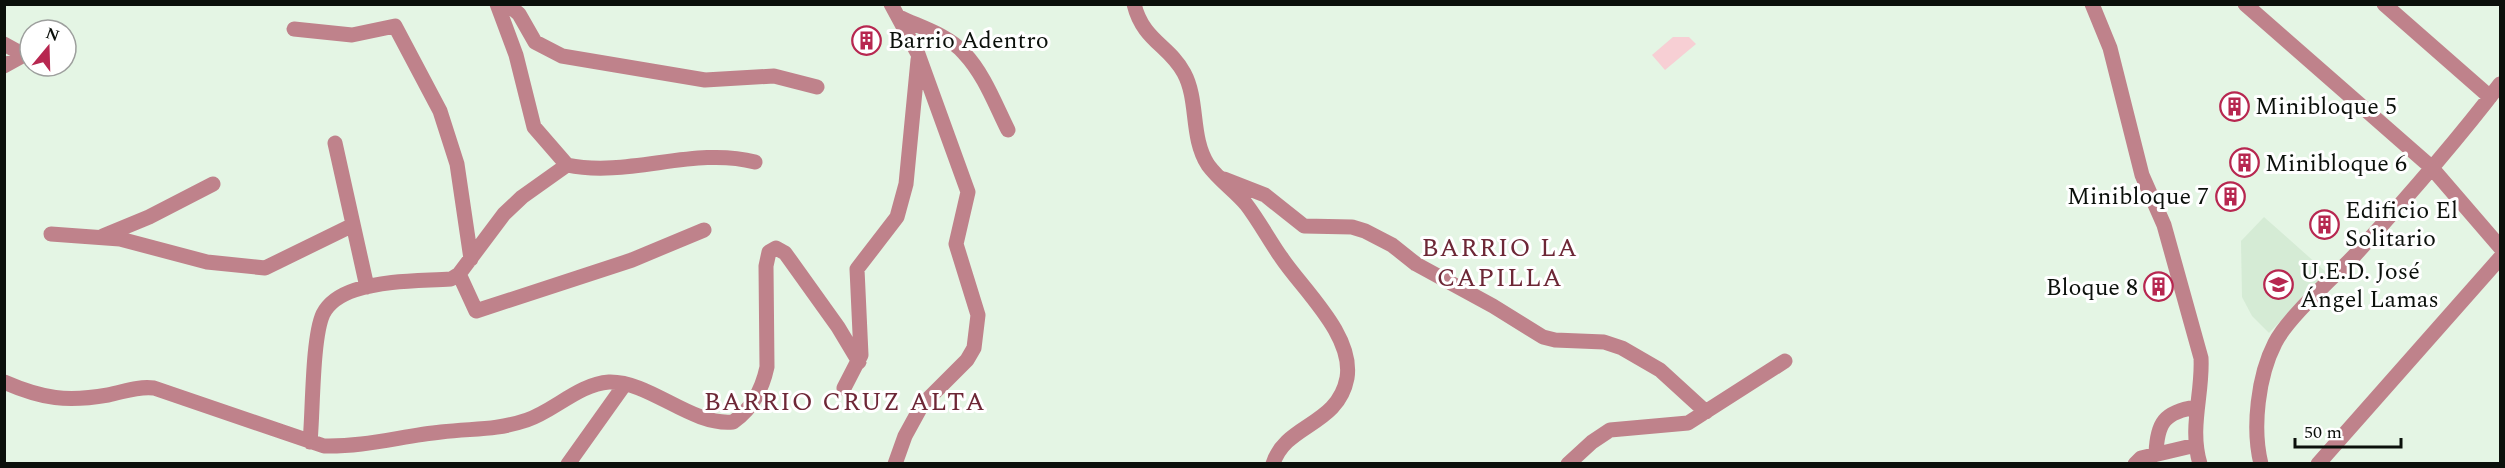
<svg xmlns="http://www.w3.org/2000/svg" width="2505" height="468" font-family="Spectral,serif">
<rect width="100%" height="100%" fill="#e4f5e4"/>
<!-- built -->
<path fill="#d5ebd5" d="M2264 217 2327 273 2269 333 2252 316 2242 297 2241 241Z"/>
<!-- green -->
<path fill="#f7cfd4" d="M1673 37H1689L1696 44 1665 70 1652 55Z"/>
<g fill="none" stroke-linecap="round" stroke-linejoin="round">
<!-- minor -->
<path stroke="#bf828b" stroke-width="15" d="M497 4 516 55 534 127 567 165
M507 4 519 14 535 42 562 56 705 80 774 76 817 87
M891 4 918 54 968 192 956 244 978 315 974 348 967 360 922 405 905 436 895 464
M1134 4C1143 41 1169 45 1184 73 1199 101 1190 137 1208 165 1219 180 1234 190 1246 204 1259 221 1269 240 1281 257 1303 290 1354 335 1347 378 1338 426 1285 424 1273 464
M2092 4 2110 48 2142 175 2164 225 2201 358C2203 394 2189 427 2200 464
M2245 4 2431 167 2500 247
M2384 4 2490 97
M899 17C920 27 948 35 964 53 984 74 995 104 1008 130
M294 29 352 35 395 26 440 111 457 164 471 259
M4 44 24 55 4 66
M335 143 367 287
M567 165C629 178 694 146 755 162
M1224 179 1265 195 1304 226 1352 227 1365 231 1392 245 1416 264 1493 306 1543 337 1555 340 1604 342 1622 348 1660 370 1706 412
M51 234 120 239 207 262 265 268 353 225
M103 236 149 217 213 184
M459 274 476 311 632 260 704 230
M4 382C43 399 67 402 108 395 124 392 137 386 154 388L324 446C364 447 402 436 441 432 474 428 494 431 527 420 554 411 579 384 609 382 650 381 691 426 733 422 752 409 762 390 767 367L766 266 769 252 776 248 785 253 838 327 859 362
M844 388 861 355 857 269 897 217 906 184 918 60
M310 442C313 412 312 338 323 314 329 302 343 294 355 290 385 280 420 281 451 279L459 274 504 214 522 197 567 165
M2156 454C2157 423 2164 412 2196 407
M568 464 625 384
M1568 464 1592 442 1610 430 1688 423 1785 361
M2135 464 2141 458 2196 445
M2261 464C2252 428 2258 376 2275 343 2288 317 2333 278 2355 255 2405 200 2455 143 2500 84
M2318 464 2500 258"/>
</g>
<!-- icons -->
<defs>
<symbol id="building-ring" viewBox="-11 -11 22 22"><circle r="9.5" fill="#fff" stroke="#b72750" stroke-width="1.5"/><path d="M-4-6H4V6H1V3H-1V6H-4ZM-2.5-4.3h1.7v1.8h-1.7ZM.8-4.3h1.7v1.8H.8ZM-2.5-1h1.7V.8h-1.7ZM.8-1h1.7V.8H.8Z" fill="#b72750"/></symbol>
<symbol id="school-ring" viewBox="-11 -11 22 22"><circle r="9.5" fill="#fff" stroke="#b72750" stroke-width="1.5"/><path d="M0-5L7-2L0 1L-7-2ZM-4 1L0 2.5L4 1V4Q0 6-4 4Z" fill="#b72750"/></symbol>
</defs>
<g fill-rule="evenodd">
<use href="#building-ring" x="850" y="24" width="33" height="33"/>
<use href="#building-ring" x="2218" y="90" width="33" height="33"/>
<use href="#building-ring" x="2228" y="146" width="33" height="33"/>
<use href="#building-ring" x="2214" y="180" width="33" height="33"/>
<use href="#building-ring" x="2308" y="208" width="33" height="33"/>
<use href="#school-ring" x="2262" y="268" width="33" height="33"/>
<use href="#building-ring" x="2142" y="270" width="33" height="33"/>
</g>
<g text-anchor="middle" stroke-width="6" stroke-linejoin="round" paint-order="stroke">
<!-- poi labels -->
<g font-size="24" fill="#0b100b" stroke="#fff" text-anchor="start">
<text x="888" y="48">Barrio Adentro</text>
<text x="2255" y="114">Minibloque 5</text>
<text x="2265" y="171">Minibloque 6</text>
<text x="2209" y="204" text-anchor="end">Minibloque 7</text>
<text x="2345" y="218">Edificio El<tspan x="2345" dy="28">Solitario</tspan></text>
<text x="2300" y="279">U.E.D. José<tspan x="2300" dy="28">Ángel Lamas</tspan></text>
<text x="2138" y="295" text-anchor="end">Bloque 8</text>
</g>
<!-- neighbourhood labels -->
<g font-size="26" letter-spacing="1.5" fill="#6d2736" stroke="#fff">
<text x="1500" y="256">BARRIO LA<tspan x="1500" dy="30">CAPILLA</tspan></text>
<text x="845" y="410">BARRIO CRUZ ALTA</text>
</g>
</g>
<!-- border -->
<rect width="2505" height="468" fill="none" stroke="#0b100b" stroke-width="12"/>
<!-- north arrow -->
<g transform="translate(48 48) rotate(19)"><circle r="28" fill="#ffffff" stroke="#9d9f9d" stroke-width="1.5"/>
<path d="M0-4.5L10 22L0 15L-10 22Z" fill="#b72750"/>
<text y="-9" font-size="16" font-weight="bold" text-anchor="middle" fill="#0b100b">N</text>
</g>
<!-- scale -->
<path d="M2295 438v9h106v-9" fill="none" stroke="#0b100b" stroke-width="3"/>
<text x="2304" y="438" font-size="18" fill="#0b100b" stroke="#ffffff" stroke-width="4.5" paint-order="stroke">50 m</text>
</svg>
